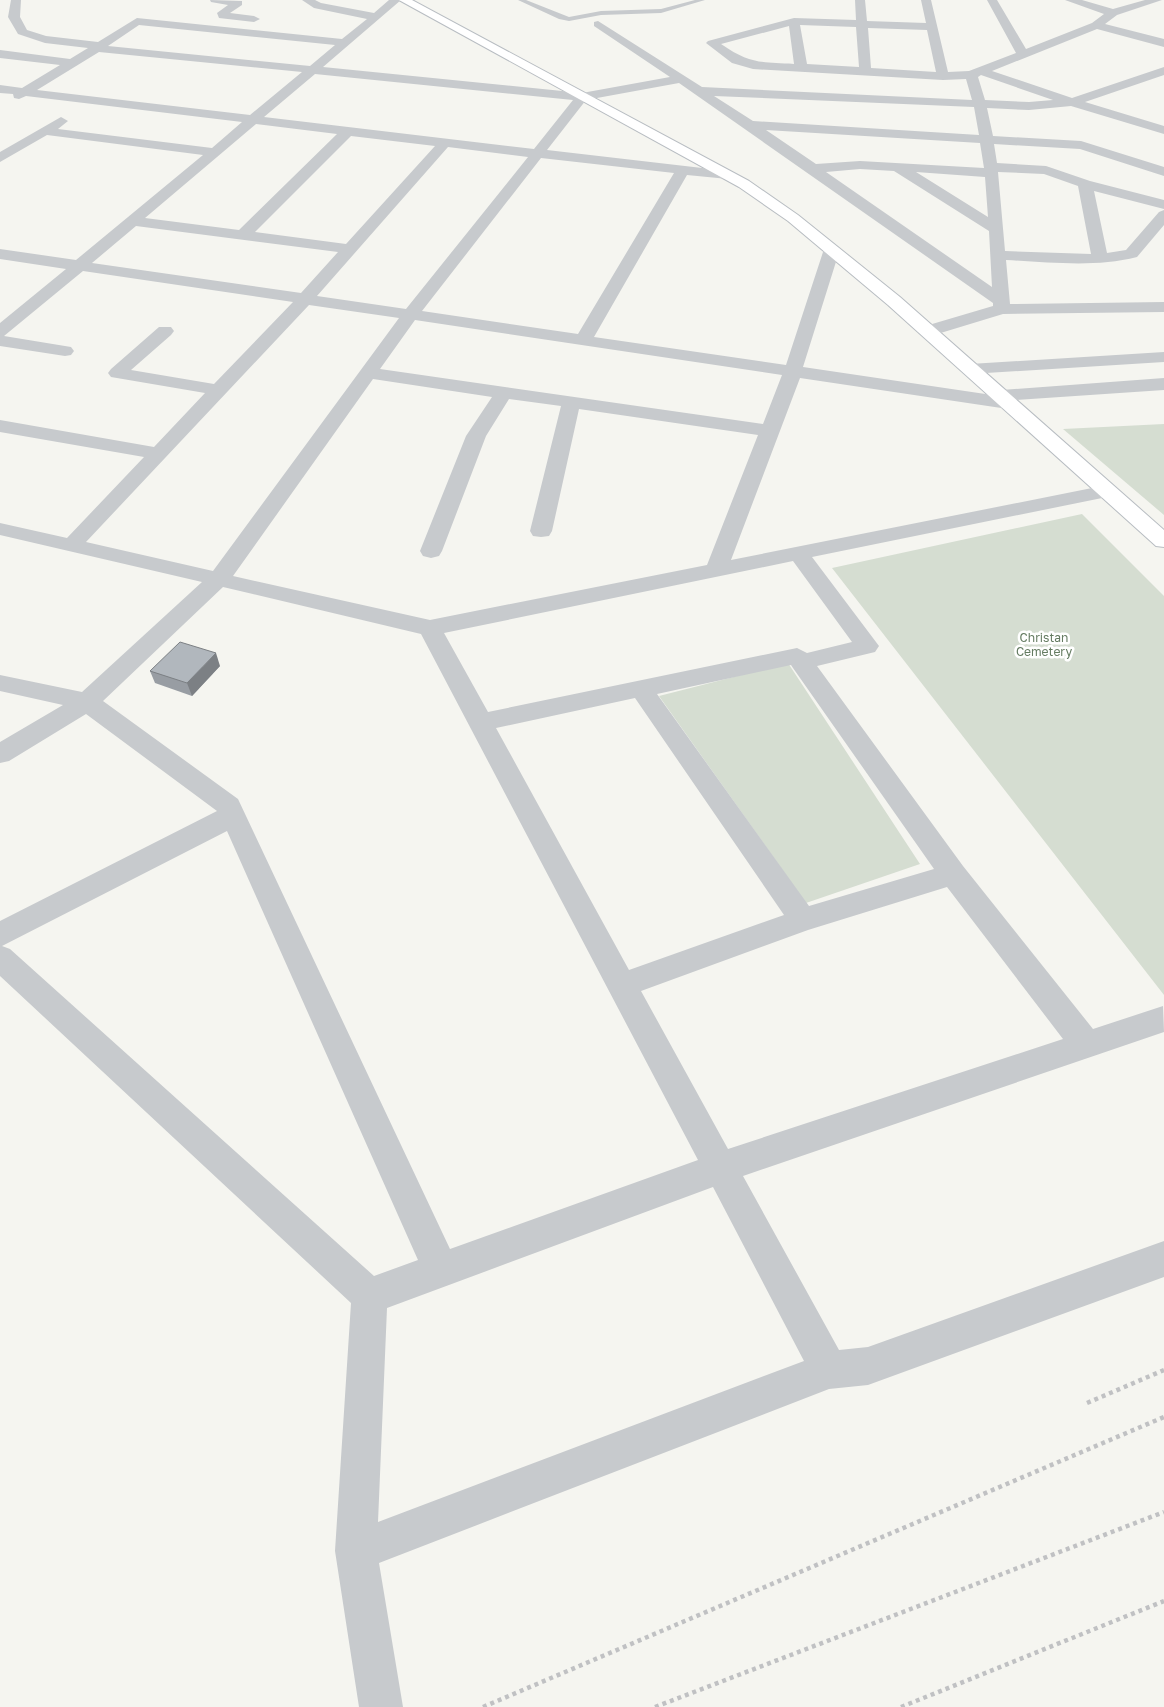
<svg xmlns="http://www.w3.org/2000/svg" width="1164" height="1707" font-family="'Golos Text',sans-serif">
<rect width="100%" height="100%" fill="#f5f5f0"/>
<!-- green -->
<path fill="#d5ddd1" d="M1164 424V515L1063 429Z
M1082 514 1164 596V995L832 568Z
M788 663 920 864 806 903 659 696Z"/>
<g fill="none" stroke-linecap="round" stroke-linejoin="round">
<defs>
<path id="secondary" d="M399 0H412L749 181 798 215 900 297 1164 530V547L1156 546 888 305 788 221 739 187Z"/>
</defs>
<!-- secondary casing -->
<use href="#secondary" stroke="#b8bdc2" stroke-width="2"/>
<!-- path -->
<path stroke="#c0c1c3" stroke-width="4.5" stroke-dasharray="4 4" stroke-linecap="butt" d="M1087 1403 1164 1370
M483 1707 1164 1417
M655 1707 1164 1512
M901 1707 1164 1601"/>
<!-- service -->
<path fill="#c7cacd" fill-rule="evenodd" d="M518 0H526L569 17 601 11 661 9 695 0H705L661 13 601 15 569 21 559 19Z"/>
<!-- minor -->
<path fill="#c7cacd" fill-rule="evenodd" d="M11 0H21L20 17 27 30 46 36 98 42 137 18 342 39 367 19 314 8 302 0H315L321 3 374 13 389 0H401L323 67 582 93 670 77 594 26V22L598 21 702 87 972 100 966 79 943 80 753 69 732 63 706 43 708 41 794 18 856 20 855 0H865L867 21 926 23 921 0H931L948 72 969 71 1016 53 987 0H997L1026 49 1092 23 1104 14 1065 0H1082L1113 9 1145 0H1162L1117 15 1105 24 1164 39V47L1097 29 992 71 1072 98 1164 67V75L1085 102 1164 126V134L1071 106 1029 110 987 108 993 136 1081 141 1164 167V176L1080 149 994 144 997 163 1046 166 1090 181 1164 200V209L1094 191 1107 253 1126 250 1159 212 1164 210V225L1137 257C1094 268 1049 262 1006 260L1010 304 1164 302V312L1003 314 934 335H922L919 331 922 327 993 306V303L679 83 586 100 547 150 728 171 735 175 728 179 687 175 594 337 786 365 824 249 832 244 840 249 803 367 992 395 1001 390 1164 378V390L1016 400 1017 403 1015 407 1008 409 800 378 731 560 1107 485 1114 487 1117 491 1114 495 1107 497 812 557 879 646 875 652 817 666 963 866 1093 1029 1163 1006 1164 1032 743 1176 839 1350 868 1347 1164 1241V1277L868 1385 829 1389 379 1563 403 1707H359L335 1551 351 1303 0 976V921L217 811 86 714 9 761 0 763V742L63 705 0 691V675L82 692 202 582 0 535V523L67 538 144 457 0 432V420L154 447 205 393 111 377 108 373 111 369 159 327H171L174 331 171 335 131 370 214 384 293 302 83 271 4 336 71 347 74 351 71 355 65 356 0 346V323L66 269 0 259V249L76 260 203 155 47 135 0 162V152L61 117 68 121 58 129 212 148 242 122 26 96 19 99 14 98 13 94 0 93V85L22 88 60 65 0 58V50L70 59 88 48 45 43 18 34 8 17ZM139 25 335 45 310 66 108 46ZM800 25 856 27 859 67 807 64ZM789 26 794 64C760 62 750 64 721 44ZM868 28 927 30 936 72 871 68ZM99 52 302 72 250 115 37 90ZM315 74 573 100 534 149 264 117ZM981 75 1053 100 1029 102 985 100 978 77ZM714 96 974 107 979 135 753 121ZM256 124 337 134 239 230 145 218ZM766 130 980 143 984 168 860 161 816 164ZM351 136 435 146 346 244 255 232ZM448 147 528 157 406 309 317 296ZM541 158 674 173 578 334 422 311ZM860 169 894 171 989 231 992 287 826 172ZM916 172 985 177 988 217ZM998 172 1044 174 1078 186 1091 254 1005 251ZM136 226 338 252 301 293 92 263ZM309 305 399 318 213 571 86 542ZM415 320 782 375 763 424 380 369ZM373 379 492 397 466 436 420 551 423 556 431 558 439 556 442 551 486 436 509 399 561 406 530 531 533 536 541 537 549 536 552 531 579 409 758 435 707 565 430 620 233 576ZM793 561 852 642 807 653 797 648 488 712 444 633ZM223 587 421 634 698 1160 450 1249 238 799 103 701ZM791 665 793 668 934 869 809 906 657 694ZM635 698 784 915 629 970 496 728ZM227 831 418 1260 374 1276 10 949 2 946ZM947 887 1063 1039 728 1149 641 991 808 930ZM713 1187 804 1361 378 1522 387 1308Z
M210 0 242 1V5L230 13 254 16 260 19 254 22 219 18 217 13 228 5 211 2Z"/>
<!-- tertiary -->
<path fill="#c7cacd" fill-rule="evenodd" d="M1164 352V362L970 374 964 373 961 369 964 365 970 364Z"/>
<!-- secondary -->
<use href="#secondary" fill="#fff" fill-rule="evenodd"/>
</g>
<!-- wall -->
<path fill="#989da3" d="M220 666 192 696 155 683 150 671Z"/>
<!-- shaded-wall -->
<path fill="#7c8084" d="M216 653 220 666 192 696 187 683Z"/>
<!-- building -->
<path fill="#b1b7bd" stroke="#7c8084" d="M180 642 216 653 187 683 150 671Z"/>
<g text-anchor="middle" stroke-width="5" stroke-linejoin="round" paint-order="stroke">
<!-- park labels -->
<g font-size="12" fill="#647b61" stroke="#fff">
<text x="1044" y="642">Christan<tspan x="1044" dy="14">Cemetery</tspan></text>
</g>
</g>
</svg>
